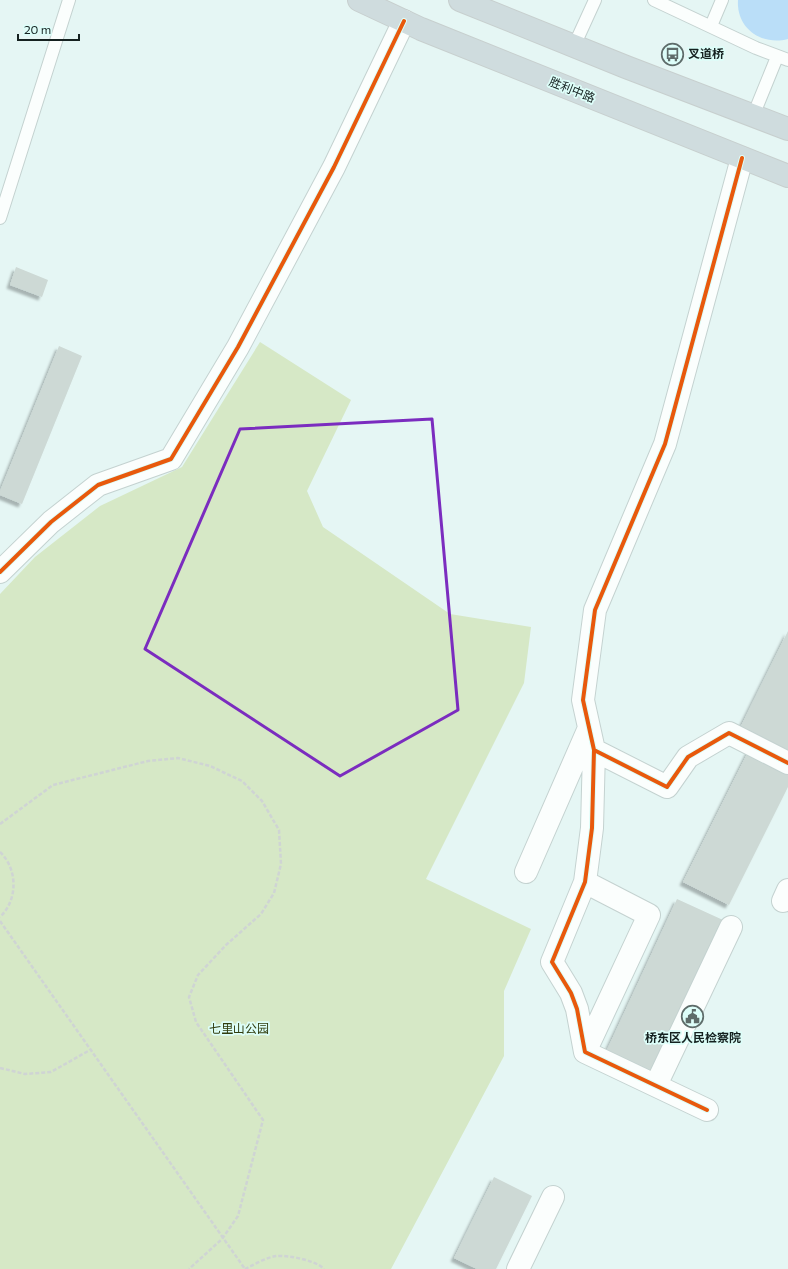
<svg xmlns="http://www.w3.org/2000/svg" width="788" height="1269" font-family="Commissioner,'Noto Sans SC',sans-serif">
<defs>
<filter id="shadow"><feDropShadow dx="-3.5" dy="3.5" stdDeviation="1" flood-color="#0004"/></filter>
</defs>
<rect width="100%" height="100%" fill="#e5f6f4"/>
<!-- green -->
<path fill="#d6e8c6" d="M260 342 351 400 307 491 323 527 450 614 531 627 524 683 426 879 531 929 504 991V1056L391 1269H0V594L35 557 100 506 182 467Z"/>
<!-- water -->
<path fill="#badef8" d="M738 0H788V39C762 46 736 29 738 0Z"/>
<!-- building -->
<path fill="#cdd9d5" filter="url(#shadow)" d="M16 267 48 280 42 297 10 285Z
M59 346 82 356 22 504 0 495V491Z
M788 631V752L740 728Z
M749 750 788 769V787L729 905 683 882Z
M677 899 723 920 652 1074 606 1052Z
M494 1177 532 1196 496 1269H477L454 1258Z"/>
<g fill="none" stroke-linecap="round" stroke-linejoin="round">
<defs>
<path id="service" d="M654 0 756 48 788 60
M711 26 722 0
M574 46 595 0
M753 116 777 57
M0 218 69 0"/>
<path id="minor" d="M0 572 51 522 98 485 171 459 238 347 334 167 404 21
M518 1269 553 1197"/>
<path id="tertiary" d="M742 158 665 444 595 610 583 700 594 750 667 787 688 757 729 733 788 763
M594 750 592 828 585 882 552 962 571 993 577 1009 585 1052 707 1110
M526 872 589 728
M783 901 788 890
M585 1052 649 915 585 882
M656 1085 731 927"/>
<path id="trunk" d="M359 0 421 29 788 176
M460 0 626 67 788 129"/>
</defs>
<!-- service casing -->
<use href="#service" stroke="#c4d2d0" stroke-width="14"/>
<!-- minor casing -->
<use href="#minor" stroke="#c4d2d0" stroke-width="24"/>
<!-- tertiary casing -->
<use href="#tertiary" stroke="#c4d2d0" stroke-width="24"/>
<!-- trunk casing -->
<use href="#trunk" stroke="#c7cfce" stroke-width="24"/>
<!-- path -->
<path stroke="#cfd4d4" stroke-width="2.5" stroke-dasharray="4 2" stroke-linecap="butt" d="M0 824 53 785 148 761 178 758 210 766 242 781 262 801 279 830 281 864 274 893 261 914 226 945 198 975 189 997 196 1022 263 1120 238 1216 222 1239 189 1269
M0 852C18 869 18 900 0 917
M0 921 245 1269
M0 1068 25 1074 51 1072 90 1050
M245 1269C255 1264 267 1257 277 1256 290 1255 317 1261 324 1269"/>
<!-- service -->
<use href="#service" stroke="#fbfefd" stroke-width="12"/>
<!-- minor -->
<use href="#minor" stroke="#fbfefd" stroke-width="22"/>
<!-- tertiary -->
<use href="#tertiary" stroke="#fbfefd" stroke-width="22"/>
<!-- trunk -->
<use href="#trunk" stroke="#cfdcde" stroke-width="22"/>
<defs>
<path id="cycleway" d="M742 158 665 444 595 610 583 700 594 750 667 787 688 757 729 733 788 763
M0 572 51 522 98 485 171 459 238 347 334 167 404 21
M594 750 592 828 585 882 552 962 571 993 577 1009 585 1052 707 1110"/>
</defs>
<!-- cycleway casing -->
<use href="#cycleway" stroke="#ddfef9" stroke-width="6"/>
<!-- cycleway -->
<use href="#cycleway" stroke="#e8590c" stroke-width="4"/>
</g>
<!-- marked area -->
<path fill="none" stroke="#7b2cbf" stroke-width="3" stroke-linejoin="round" d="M432 419 458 710 340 776 145 649 240 429Z"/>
<!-- icons -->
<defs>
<symbol id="bus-ring" viewBox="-11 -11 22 22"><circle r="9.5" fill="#ddfef9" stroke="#5e6c6a" stroke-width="1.5"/><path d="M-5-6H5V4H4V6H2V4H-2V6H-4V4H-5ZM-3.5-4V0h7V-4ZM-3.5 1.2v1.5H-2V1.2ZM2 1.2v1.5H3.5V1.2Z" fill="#5e6c6a"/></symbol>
<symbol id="civic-ring" viewBox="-11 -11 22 22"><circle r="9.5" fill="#ddfef9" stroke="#5e6c6a" stroke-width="1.5"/><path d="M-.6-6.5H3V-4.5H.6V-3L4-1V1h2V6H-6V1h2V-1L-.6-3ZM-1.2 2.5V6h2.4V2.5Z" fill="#5e6c6a"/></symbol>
</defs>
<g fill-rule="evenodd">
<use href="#bus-ring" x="660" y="42" width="25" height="25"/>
<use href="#civic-ring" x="680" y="1004" width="25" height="25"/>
</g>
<g text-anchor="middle" stroke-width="3.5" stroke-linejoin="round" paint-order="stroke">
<!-- poi labels -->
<g font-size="12" font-weight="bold" fill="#152120" stroke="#ddfef9" text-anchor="start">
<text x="688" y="58">叉道桥</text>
<text x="693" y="1042" text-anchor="middle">桥东区人民检察院</text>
</g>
<!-- street labels -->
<g font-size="12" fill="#152120" stroke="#ddfef9">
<text transform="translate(572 90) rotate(22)" y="4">胜利中路</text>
</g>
<!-- park labels -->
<g font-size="12" fill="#303c0d" stroke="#ddfef9">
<text x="239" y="1033">七里山公园</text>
</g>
</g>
<!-- scale -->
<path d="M18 34v6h61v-6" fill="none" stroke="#152120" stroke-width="2"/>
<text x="24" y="34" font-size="12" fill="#152120" stroke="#ddfef9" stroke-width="3" paint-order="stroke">20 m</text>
</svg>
